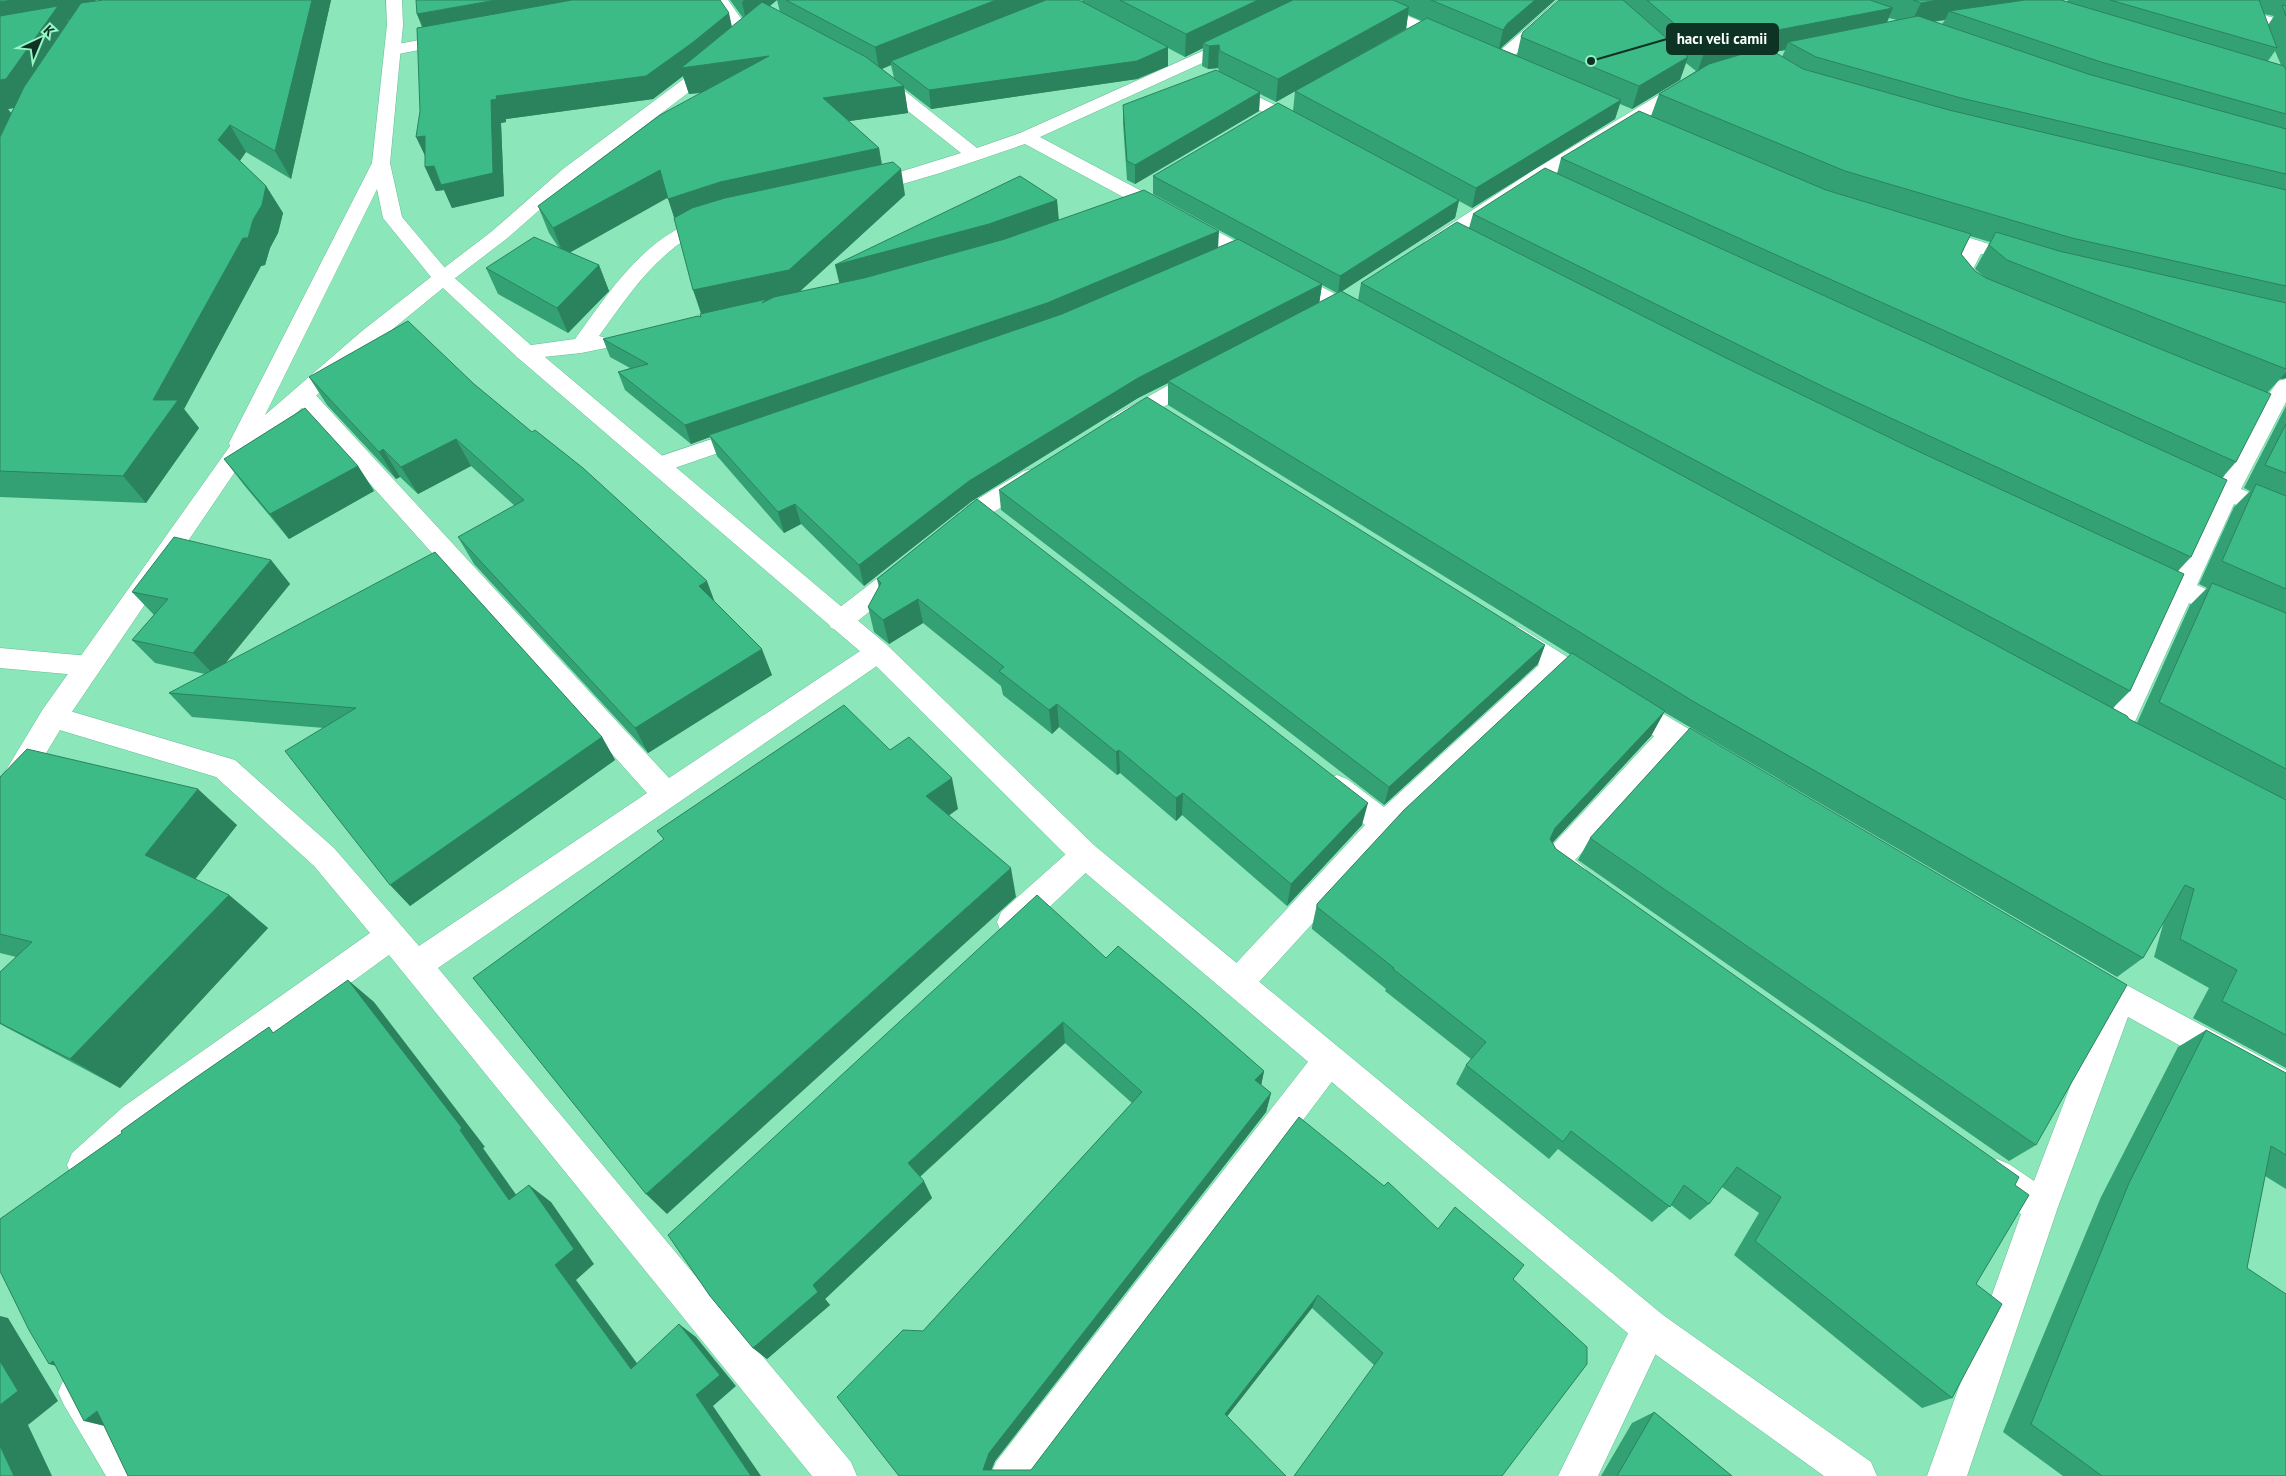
<svg xmlns="http://www.w3.org/2000/svg" width="2286" height="1476" font-family="'PT Sans',sans-serif">
<rect width="100%" height="100%" fill="#8be6ba"/>
<g fill="none" stroke-linecap="round" stroke-linejoin="round">
<defs>
<path id="lane" d="M1975 240 1982 242 1985 246 1973 269 1994 289 1991 293C1974 298 1962 283 1953 270L1968 242Z"/>
<path id="street" d="M712 0H728L754 37 752 41H740Z
M1347 0H1369L1454 35 1456 39 1454 43H1442L1349 3Z
M1558 0H1575L1516 54 1510 66H1498L1496 62 1503 48Z
M2181 0H2207L2286 21V31L2183 3Z
M455 33 461 34 463 38 461 42 393 55 387 54 385 50 387 46 393 45Z
M1236 36 1242 37 1244 41 1242 45 1040 137 1367 311 1370 316 1367 321 1360 322 1353 321 1025 144 940 173 872 193 865 195 858 193 856 189 858 185 961 153 870 81 867 77 870 73H882L977 148 1020 133Z
M715 59 721 60 723 64 721 68 577 177 505 240 450 282 443 284 436 282 433 278 436 274 491 232 563 169 709 60Z
M1688 80 1694 81 1697 85 1694 89 1546 179 1439 249 1432 251 1425 249 1422 245 1425 241 1532 171 1682 81Z
M1225 81 1309 121 1312 125 1309 129H1297L1219 90 1216 86 1219 82Z
M713 215 720 217 723 221C718 228 687 238 676 246 644 271 622 304 599 336L606 338 609 343 606 348 581 353 525 359 517 357 514 352 517 347 575 339C612 288 648 231 713 215Z
M1931 226 2028 256 2031 260 2028 264 2021 266 1924 236 1921 232 1924 228Z
M1202 369 1210 371 1213 376 1210 381 1129 426 1121 428 1113 426 1110 421 1113 416 1194 371Z
M2286 379V402L2241 489 2286 507V526L2234 504 2197 585 2286 625V646L2189 603 2127 739 2117 742 2107 739 2103 731 2168 593 2136 578 2133 572 2136 566 2145 563 2176 576 2214 496 2179 481 2175 475 2179 469 2187 467 2222 480 2264 401 2278 381Z
M303 388 311 390 669 778 869 645 878 642 887 645 891 652 887 659 438 968 851 1462 857 1476H812L389 955 147 1131 96 1177 84 1182 72 1177 67 1165 72 1153 123 1107 370 933 314 866 216 777 43 725 39 717 43 709 53 706 235 760 334 848 419 946 647 793 295 400 292 395 295 390Z
M748 427 756 430 759 435 756 440 660 473 652 471 648 465 652 459Z
M1032 469 1040 471 1044 477 1040 483 989 515 965 535 956 538 947 535 944 529C956 508 1002 485 1024 471Z
M905 561 914 564 917 570 914 576 849 628 840 631 831 628 827 621 831 614 896 564Z
M1510 624 1519 627 1601 678 1605 685 1601 692C1585 698 1574 687 1560 678L1395 833 1249 993 1238 997 1227 993 1222 983 1227 973 1365 825 1327 795 1323 787 1327 779 1337 775 1347 779 1384 807 1539 665 1501 641 1497 634 1501 627Z
M0 648 89 656 98 659 102 666 98 673 89 676 0 668Z
M1627 695 1637 698 1722 749 1726 757 1722 765C1704 771 1691 758 1676 749L1575 860 1586 869 1591 878 1586 887C1583 888 1578 891 1575 890 1561 889 1546 873 1540 862L1545 853 1654 736 1617 714 1613 706 1617 698Z
M1085 842 1095 846 1100 855 1095 864 1023 932 1012 936 1001 932 997 922 1001 912 1075 846Z
M2087 964 2286 1070V1104L2128 1017 2058 1207 1967 1476H1927L2021 1214 1985 1188 1980 1176 1985 1164 1997 1159 2009 1164 2034 1181 2102 1003 2076 988 2071 978 2076 968Z
M1329 1044 1340 1049 1345 1060 1340 1071 1034 1476H990L996 1462 1318 1049Z
M1650 1310 1663 1315 1668 1328 1598 1476H1558L1637 1315Z
M77 1373 90 1379 142 1462 148 1476H106L64 1405 58 1392 64 1379Z"/>
<path id="secondary" d="M386 0H402L403 25 390 163 402 217 450 274 533 347 887 645 1095 846 1663 1315 1871 1462 1877 1476H1824L1637 1341 1075 864 869 659 517 357 443 288 378 341 243 460 63 725 10 813 0 817V780L43 709 230 446 229 443 372 163 387 25ZM377 189 383 218 431 277 362 331 265 415Z"/>
</defs>
<!-- lane casing -->
<use href="#lane" stroke="#64be95" stroke-width="1"/>
<!-- street casing -->
<use href="#street" stroke="#64be95" stroke-width="1"/>
<!-- secondary casing -->
<use href="#secondary" stroke="#64be95" stroke-width="1"/>
<!-- lane -->
<use href="#lane" fill="#fff" fill-rule="evenodd"/>
<!-- street -->
<use href="#street" fill="#fff" fill-rule="evenodd"/>
<!-- secondary -->
<use href="#secondary" fill="#fff" fill-rule="evenodd"/>
</g>
<!-- wall -->
<path fill="#34a174" fill-rule="evenodd" d="M0 0H96L95 1H99L98 0H331L291 179 246 152 240 161 266 186 283 213 278 233 270 248 265 265 261 266 184 409 199 428 146 503 0 497ZM14 108 11 113 8 109Z
M730 0H777L770 6 780 12 777 0H1079L1082 2V0H1555L1502 47 1501 49 1517 55 1521 37 1559 0H2061L2067 2 2068 0H2286V378L2280 379 2268 392 2236 462 2222 478 2191 557 2178 571 2130 691 2113 708 2129 719 2137 723 2190 605 2207 588 2199 584 2234 507 2250 491 2244 488 2286 406V1068L2193 1018 2209 988 2154 957 2164 921 2143 958 2117 977 1664 712 1651 736 1552 843 1556 849 2015 1185 1976 1284 1952 1398 1922 1408 1734 1255 1759 1213 1722 1187 1709 1204 1690 1220 1671 1205 1652 1222 1558 1149 1549 1159 1456 1084 1466 1065 1471 1059 1385 991 1386 989 1312 929V927L1317 904 1571 655 1168 405V383L1138 398 972 501 864 586 801 524 784 533 717 456 710 437 691 444 625 390 618 372 630 368 610 357 603 339 701 317V314L674 217 668 197 569 252 599 265 609 291 568 333 498 294 486 268 559 248 549 233 538 206 702 93 689 94 683 76 653 99 506 119V122L501 123 504 196 452 208 444 190 436 191 425 167V155L420 111 422 27 417 14 732 27 743 18ZM2264 14 2274 16 2268 25ZM1408 15 1422 21 1305 85 1406 29ZM1889 18 1897 20 1887 23ZM1945 20 1942 24 1934 21ZM1168 48 1185 57 1203 48 1202 66 1208 69 1218 68 1219 72 1123 105V124L1127 180 1135 184 1259 111 1260 94 1276 102 1295 91 1293 111 1153 176V194L1237 240 1218 248 1058 220 1057 200 839 283 799 292 905 195 882 164 879 148 849 121 908 113 904 88 931 109 1137 79 1168 66ZM1785 50 1782 57 1774 52ZM2275 51 2281 65 2268 61ZM1686 63 1696 71 1659 94 1651 116 1561 158 1557 174 1473 214 1469 228 1361 283 1358 300 1342 291 1455 218 1459 201 1472 208 1615 119 1620 104 1632 109 1680 80ZM891 65 894 78 882 69ZM1970 236 1990 242 1975 269 1987 279 1975 271 1961 254ZM1322 285 1337 293 1319 303Z
M309 377 474 384 715 602 772 675 648 753 474 564 458 537 515 506 471 466 418 494 400 477 396 479 327 405Z
M224 459 358 466 374 491 289 539 244 485Z
M999 490 1545 645 1538 664 1384 805 1001 510Z
M977 499 1362 825 1287 906 1182 815 1176 821 1120 773 1117 775 1059 727 1052 734 1003 695 1001 686 923 623 889 644 874 632 868 607 879 588 877 579Z
M271 560 290 584 225 663 602 737 615 760 410 906 324 728 192 717 169 693 205 674 155 663 132 640 154 615 132 592Z
M0 777 237 825 195 879 229 895 268 928 120 1088 0 1024V972L16 957 0 953Z
M1590 838 2036 1145 2009 1161 1578 860Z
M1106 958 1264 1071 1261 1086 1271 1093 1266 1112 995 1461 991 1470H1031L1384 1186 1438 1229 1524 1265 1374 1365 1312 1308 1227 1416 1286 1476H899L923 1331 1132 1103 1065 1043 920 1177 932 1198 825 1299 830 1305 767 1359 753 1348Z
M2206 1030 2286 1073V1189L2265 1176 2247 1268 2286 1476H2063L2003 1432 2101 1197 2178 1047Z
M1654 1412 1732 1476H1601L1632 1423Z"/>
<!-- shaded-wall -->
<path fill="#2b835e" d="M13 0H96L85 17 67 20 75 33 25 106 8 109 17 121 0 159V2Z
M312 0H331L291 179 275 151Z
M496 0H628L427 37 417 14Z
M744 0H777L747 24 742 2Z
M996 0H1054L891 61V65L879 70 875 47Z
M1258 0H1303L1203 43V48L1185 57 1186 34Z
M1535 0H1555L1502 47 1498 53 1503 30 1507 24Z
M1938 0H2055L1949 11 1945 20 1910 25 1921 3Z
M1409 7 1406 29 1276 102 1278 79Z
M1893 8 1883 30 1788 42 1785 50 1759 55 1697 73 1705 50 1767 32Z
M729 13 734 36 769 56 776 83 689 94 683 76 653 99 506 119V122L501 123 504 196 452 208 444 190 436 191 425 167 491 100 496 96Z
M1219 45 1218 68 1208 69 1209 46Z
M1168 47V66L1137 79 931 109 929 90Z
M1688 57 1680 80 1632 109 1639 86Z
M904 86 908 113 828 124 823 98Z
M1260 92 1259 111 1135 184V165Z
M1621 100 1615 119 1472 208 1476 188Z
M230 125 246 152 235 167 218 140Z
M425 136 427 160 416 137Z
M879 148 883 175 677 226 668 199 720 182Z
M901 169 905 195 795 296 702 316 693 290Z
M660 170 669 197 564 256 553 228Z
M266 186 283 213 278 233 270 248 265 265 261 266 184 409 199 428 146 503 123 476 153 400 253 220Z
M1057 200 1059 221 991 245 840 286 835 265Z
M1459 200 1455 218 1338 294 1340 276Z
M1219 231 1218 249 1048 321 709 435 710 437 691 444 685 425Z
M599 265 609 291 568 333 557 308Z
M1322 284 1319 305 1168 381V383L1138 398 972 501 864 586 859 565 969 481 1138 378Z
M2286 372V378L2280 379Z
M456 439 471 466 418 494 401 467Z
M383 449 400 477 396 479 379 452Z
M358 466 374 491 289 539 270 514Z
M795 504 801 524 784 533 778 512Z
M271 560 290 584 215 676 193 653Z
M707 581 717 608 699 586Z
M918 599 923 623 889 644 883 620Z
M1545 645 1538 664 1384 805 1389 787Z
M762 649 772 675 648 753 635 728Z
M1057 704 1059 727 1052 734 1049 710Z
M1665 711 1651 736 1544 852 1555 828Z
M602 737 615 760 410 906 390 885Z
M1119 750 1120 773 1117 775 1116 752Z
M952 778 958 809 934 826 926 796Z
M198 789 237 825 187 890 145 855Z
M1183 793 1182 815 1176 821V798Z
M1368 803 1362 825 1287 906 1291 884Z
M1011 868 1016 897 667 1214 646 1194Z
M229 895 268 928 120 1088 70 1059Z
M348 980 374 1002 485 1147 483 1148 532 1217 509 1200Z
M1063 1022 1065 1043 916 1180 908 1163Z
M1264 1071 1260 1090 1255 1080Z
M1271 1093 1266 1112 995 1461 989 1476 983 1470 989 1453Z
M924 1181 932 1198 825 1299 830 1305 767 1359 753 1348 813 1285Z
M529 1185 551 1202 594 1264 576 1280 650 1381 631 1369 555 1265Z
M1318 1295 1312 1308 1222 1423 1225 1414Z
M0 1316 8 1318 58 1401 28 1425 52 1476H14L0 1446Z
M679 1324 696 1337 736 1386 713 1406 761 1476H751L696 1395Z
M53 1361 90 1375 49 1364Z
M97 1411 125 1431 84 1421Z"/>
<!-- building -->
<path fill="#3dbb87" stroke="#2b835e" d="M0 0H13L0 2Z
M103 0H312L275 151 230 125 218 140 266 186 262 205 253 220 248 238H243L153 400H178L123 476 0 471V137L24 87 81 3Z
M416 0H496L417 14Z
M572 0H720L729 13 692 43 646 76 496 96 497 99 491 100 493 173 441 185 434 166 425 167V136L416 137 420 111 417 28Z
M786 0H996L875 47Z
M1046 0H1079L1168 47 1137 61 929 90 891 61Z
M1120 0H1258L1186 34Z
M1293 0H1393L1409 7 1278 79 1220 51 1219 45 1209 46 1203 43Z
M1431 0H1535L1507 24 1503 30Z
M1559 0H1623L1688 57 1639 86 1521 37 1523 32Z
M1647 0H1870L1893 8 1767 32 1705 50Z
M1913 0H1938L1921 3Z
M2025 0H2061L2284 66 2286 70V114L2101 62 1949 11Z
M2110 0H2259L2277 48Z
M762 2 866 57 904 86 823 98 879 148 720 182 668 199 660 170 553 228 538 206 660 115 769 56 681 68Z
M2282 5 2286 6V16Z
M58 6 6 79 0 80V16Z
M1918 16 2088 74 2286 129V174L1961 98 1816 57 1788 42Z
M1427 18 1621 100 1476 188 1295 91Z
M1766 47 1803 69 1949 110 2286 190V286L2072 238 1845 171 1659 94 1709 64Z
M1216 70 1260 92 1135 165 1127 161 1123 105Z
M1278 103 1459 200 1340 276 1153 176Z
M1639 111 1826 190 1971 234 1961 254 1975 271 1986 278 2271 394 2236 462 1561 158Z
M893 162 901 169 789 270 693 290 674 218 692 208 725 198Z
M1545 168 2227 480 2191 557 1828 389 1473 214Z
M1020 176 1057 200 989 224 835 265Z
M1144 190 1219 231 1047 303 685 425 618 372 648 364 603 339 698 316 701 317 700 314 767 299 762 303 774 297 864 278 1005 239Z
M1457 222 1726 358 1909 447 2184 574 2130 691 1361 283Z
M1996 232 2059 251 2286 303V369L2007 260 1989 245Z
M534 237 599 265 557 308 486 268Z
M1238 239 1322 284 1138 378 969 481 859 565 795 504 778 512 709 435 1062 314Z
M1341 291 2127 716 2129 719 2286 800V1035L2222 1001 2237 970 2180 939 2194 889 2185 885 2143 958 1696 703 1168 381Z
M408 321 474 384 532 432 535 430 583 468 707 581 699 586 762 649 635 728 458 537 524 500 456 439 401 467 383 449 379 452 309 377Z
M1147 397 1545 645 1389 787 999 490Z
M305 408 358 466 270 514 224 459Z
M2286 424V473L2265 465Z
M2256 484 2286 496V589L2222 561Z
M977 499 1368 803 1291 884 1183 793 1176 798 1119 750 1116 752 1057 704 1049 710 999 671 1004 667 918 599 883 620 868 607 881 583 877 579Z
M174 537 271 560 193 653 132 640 168 599 132 592Z
M435 552 602 737 390 885 285 751 356 708 169 693Z
M2212 583 2286 613V769L2159 702Z
M1572 653 1665 711 1555 828 1550 839 1556 849 2019 1177 2015 1185 2029 1195 1976 1284 2002 1304 1952 1398 1755 1241 1781 1197 1737 1167 1709 1204 1684 1185 1670 1207 1571 1131 1563 1142 1466 1065 1486 1042 1393 969 1394 968 1317 907V904L1404 810Z
M844 705 890 750 909 737 952 778 926 796 1011 868 646 1194 473 978 664 839 657 831Z
M1690 728 2127 985 2036 1145 1590 838Z
M27 749 198 789 145 855 229 895 70 1059 0 1023V972L32 942 0 934V777Z
M1037 895 1106 958 1118 946 1199 1014 1264 1071 1255 1080 1271 1093 989 1453 983 1470H1031L1299 1117 1384 1186 1388 1182 1438 1229 1455 1207 1524 1265 1513 1279 1587 1347V1364L1502 1476H1294L1383 1353 1318 1295 1225 1414 1286 1476H899L837 1397 903 1330 923 1331 1142 1092 1063 1022 908 1163 924 1181 813 1285 818 1292 753 1348 710 1296 668 1235Z
M348 980 462 1128 460 1130 509 1200 529 1185 574 1249 555 1265 631 1369 679 1324 720 1375 696 1395 751 1476H128L97 1411 84 1421 53 1361 49 1364 29 1330 0 1271V1219L122 1133 121 1131 185 1085 269 1027 273 1033Z
M2206 1030 2286 1073V1155L2271 1146 2247 1268 2286 1294V1476H2102L2031 1424 2129 1183Z
M0 1361 18 1391 0 1405Z
M1654 1412 1732 1476H1617Z
M0 1446 14 1476H0Z"/>
<!-- callouts -->
<path fill="none" stroke="#0c3323" stroke-width="2" d="M1591 61L1667 39"/>
<circle fill="#0c3323" stroke="#98f3c7" stroke-width="2" cx="1591" cy="61" r="5"/>
<rect fill="#0c3323" stroke="#0c3323" stroke-width="2" x="1667" y="24" width="111" height="30" rx="5"/>
<g font-size="15" text-anchor="middle" font-weight="bold" fill="#fff">
<text x="1722" y="44">hacı veli camii</text>
</g>
<!-- north arrow -->
<g transform="translate(40 40) rotate(44)" stroke="#98f3c7" stroke-width="4" paint-order="stroke">
<path d="M0-4L9 19L0 12L-9 19Z" fill="#0c3323"/>
<text y="-8" font-size="14" font-weight="bold" text-anchor="middle" fill="#0c3323">K</text>
</g>
</svg>
